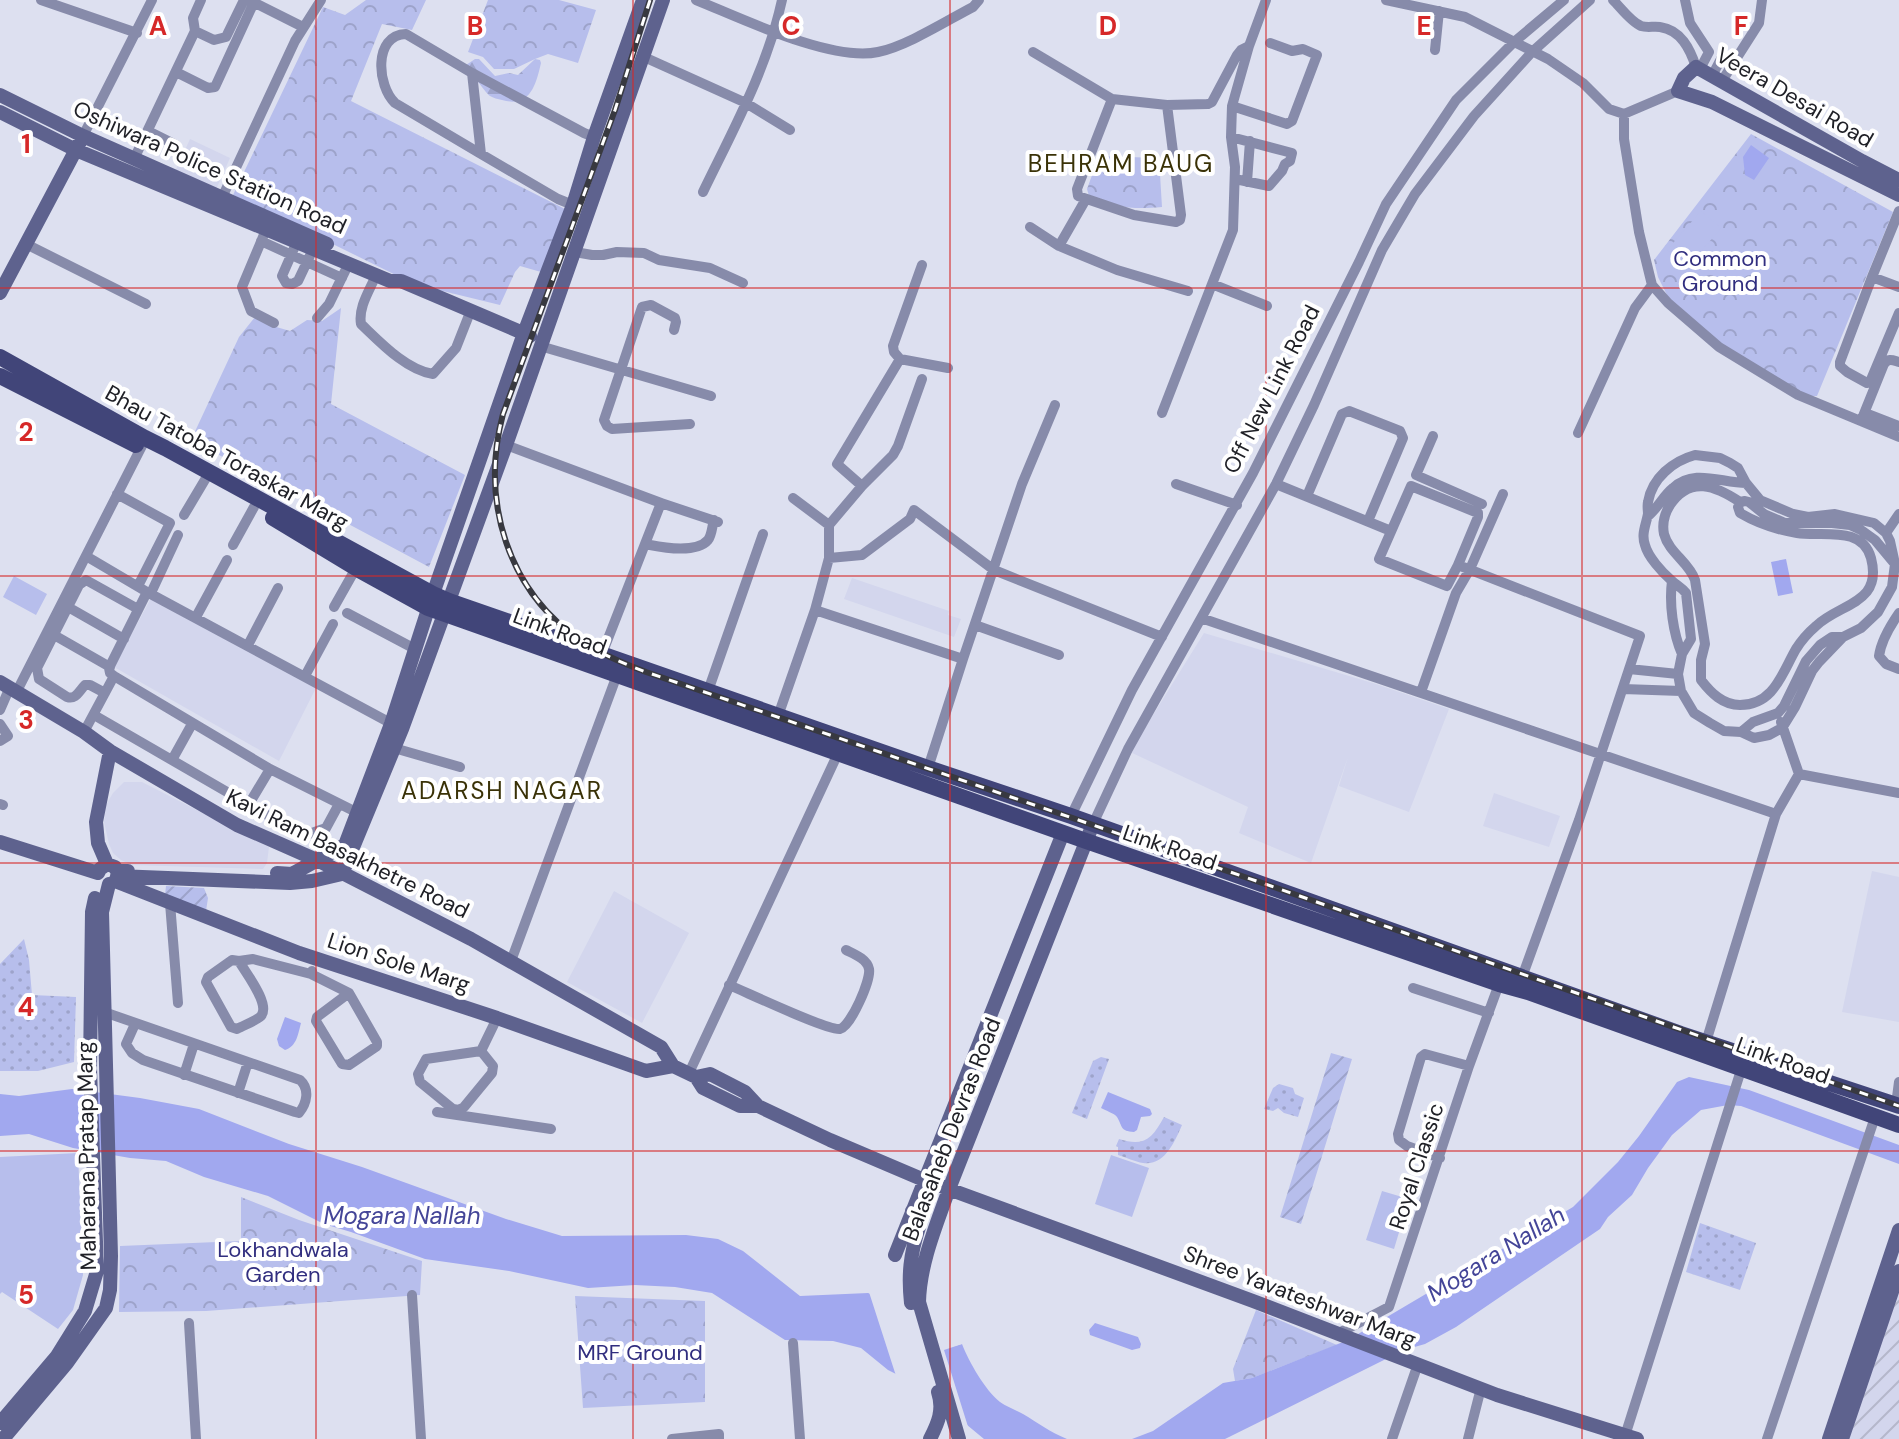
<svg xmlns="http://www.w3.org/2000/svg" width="1899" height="1439" font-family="'DM Sans',sans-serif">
<defs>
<pattern id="industrial-furrows" width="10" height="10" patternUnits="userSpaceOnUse" patternTransform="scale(2)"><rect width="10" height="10" fill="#d3d6ed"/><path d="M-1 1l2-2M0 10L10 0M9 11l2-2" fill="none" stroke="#b5b7cb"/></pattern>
<pattern id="grass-dots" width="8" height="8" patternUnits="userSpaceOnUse" patternTransform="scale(2)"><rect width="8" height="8" fill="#b7beec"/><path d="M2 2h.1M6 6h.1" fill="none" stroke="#9da3ca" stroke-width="1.8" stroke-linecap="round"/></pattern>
<pattern id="forest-firs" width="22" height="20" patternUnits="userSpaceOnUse" patternTransform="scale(2)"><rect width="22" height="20" fill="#b7beec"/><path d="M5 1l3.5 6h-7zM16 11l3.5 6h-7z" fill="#9da3ca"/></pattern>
<pattern id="park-crowns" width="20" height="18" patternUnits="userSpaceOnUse" patternTransform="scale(2)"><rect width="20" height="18" fill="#b7beec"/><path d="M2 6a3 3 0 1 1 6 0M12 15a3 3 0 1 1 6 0" fill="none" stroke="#9da3ca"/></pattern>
<pattern id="garden-furrows" width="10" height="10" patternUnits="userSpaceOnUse" patternTransform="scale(2)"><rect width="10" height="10" fill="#b7beec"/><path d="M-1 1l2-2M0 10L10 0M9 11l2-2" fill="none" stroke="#9da3ca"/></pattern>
</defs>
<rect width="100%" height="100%" fill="#dde0f0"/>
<!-- built -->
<path fill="#d3d6ed" d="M190 139 230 158 214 194 173 176Z
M852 578 949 611 948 615 961 619 954 637 844 599Z
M151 598 316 688 279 761 114 667Z
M1204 633 1376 684 1449 709 1409 812 1339 786 1348 757 1311 863 1239 833 1248 807 1130 752Z
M124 782H142L269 847 267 863 263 869 132 865 121 860 113 853 109 844 104 822 106 805 113 793Z
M1494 793 1560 816 1549 847 1483 826Z
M1872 871 1899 877V1022L1842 1012Z
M614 891 689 933 642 1023 567 982Z"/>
<!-- industrial -->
<path fill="url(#industrial-furrows)" d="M1899 1275V1439H1846Z"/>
<!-- grass -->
<path fill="url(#grass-dots)" d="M24 939 29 960 32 995 76 997 74 1062 38 1071H0V964Z
M1101 1057 1109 1059 1087 1119 1072 1113 1093 1061Z
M1279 1084 1293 1088 1295 1094 1304 1098 1298 1117 1284 1113 1278 1108 1273 1111 1264 1109 1273 1088Z
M1164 1117 1182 1125C1175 1141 1165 1166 1143 1163 1135 1162 1126 1157 1118 1155V1147L1116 1146 1119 1139C1144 1147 1152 1139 1164 1117Z
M1700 1223 1756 1243 1740 1290 1686 1272Z"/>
<!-- forest -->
<path fill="url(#forest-firs)" d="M475 59H479L495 76 509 73 518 75 535 59 540 60 541 63C536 85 530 108 502 100 498 99 493 98 490 96 484 91 471 72 466 65Z"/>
<!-- park -->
<path fill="url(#park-crowns)" d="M366 0H426L412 30 382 24 351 101 565 209 541 272 520 266 515 272 500 305 414 284 233 195 323 7 345 15Z
M488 0H559L596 10 578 63 548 54 535 59 514 69H494L483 57 468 52Z
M1751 134 1893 212 1817 396H1811L1799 393 1721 345 1670 301 1658 277 1654 260Z
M1099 156 1159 158 1162 207C1131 210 1117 207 1089 196L1087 189Z
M341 308 331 404 465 475 429 567 191 440 239 337 255 317 273 326 290 331 307 320 322 321Z
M241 1197 299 1220 422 1261 420 1295 206 1311 119 1312 120 1246 241 1241Z
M575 1296 705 1301V1402L583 1408Z
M1256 1310 1337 1345 1252 1378 1235 1381 1233 1369Z"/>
<!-- garden -->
<path fill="url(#garden-furrows)" d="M166 886 204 888 208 898 206 911 165 895Z
M1331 1053 1352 1059 1301 1224 1280 1217Z"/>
<!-- pitch -->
<path fill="#b7beec" d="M1701 211 1721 228 1687 268 1667 250Z
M14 576 47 594 36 615 3 597Z
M78 1153 83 1275 73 1310 58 1329 2 1292 0 1294V1157Z
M1111 1155 1149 1168 1132 1217 1095 1204Z
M1382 1191 1409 1199 1394 1249 1366 1240Z"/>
<!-- water -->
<path fill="#a1a8ef" d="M1751 145 1769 158 1754 180 1745 175 1743 157Z
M1786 559 1793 593 1778 596 1771 562Z
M285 1017 301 1023C298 1034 297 1046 285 1050L279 1046 277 1039Z
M1689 1077 1749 1090 1899 1145V1164L1741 1106 1728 1105 1701 1110 1672 1135 1648 1168 1632 1195 1608 1217 1600 1229 1456 1327 1425 1344 1404 1350 1225 1439H1132L1153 1431 1223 1383 1252 1378 1348 1340 1573 1207 1618 1162 1639 1136 1677 1082Z
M72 1089 140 1098 199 1109 289 1144 362 1167 506 1219 562 1236 686 1235 718 1239 743 1251 800 1296 868 1293 885 1299 947 1348 962 1344C969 1362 985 1390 1000 1402 1007 1407 1016 1410 1023 1414 1038 1423 1050 1432 1067 1439H984L920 1386 888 1370 861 1348 833 1341 785 1340 712 1293 675 1287 635 1285 588 1288 509 1271 425 1259 351 1232 324 1224 268 1196 204 1177 166 1161 130 1158 73 1148 29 1134 0 1136V1094L19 1096Z
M1108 1092 1150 1109 1152 1114 1150 1116 1141 1117 1137 1130 1134 1132C1120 1131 1123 1127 1117 1117 1114 1113 1106 1111 1101 1108Z
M1095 1323 1138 1337 1141 1344 1140 1348 1132 1350 1090 1335 1089 1330Z"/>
<!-- pier -->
<path fill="#dde0f0" d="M868 1289 909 1303 934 1321 949 1343 961 1340 962 1344 944 1350 970 1433 918 1390 897 1379Z"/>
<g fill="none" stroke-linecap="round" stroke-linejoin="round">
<!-- street -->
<path stroke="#878baa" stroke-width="10" d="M41 0 137 33
M696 0C741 18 831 62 878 52 907 46 946 21 973 7L979 0
M1386 0 1465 17 1548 59 1583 83 1609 109 1624 114 1678 91
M1613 0C1621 8 1631 22 1641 26 1647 28 1654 26 1660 27 1681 30 1690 49 1696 67
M1685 0 1690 23 1709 52 1700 69
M251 1 303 27
M195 31 214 40 226 37 244 0
M1435 50 1439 11
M1033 52 1112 99 1167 105 1208 104 1212 102 1237 55 1241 50 1249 46
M644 57 746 103 790 130
M176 72 208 88 215 87 255 0
M472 73 406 34C373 35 377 86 395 103L481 154
M1712 76 1723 55
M1722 81 1759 23 1762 0
M1112 99 1077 189 1078 196 1134 215 1176 222 1180 220 1181 215 1167 105
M1232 106 1287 124 1292 121 1317 55 1303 49 1292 51 1270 43
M1624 114V139L1639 232 1652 285 1668 303 1719 347 1798 395 1899 437
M148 131 176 145
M83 136 152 0
M1231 137 1292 153 1290 161 1285 164 1282 171 1269 186 1235 179
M134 159 195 31 193 18 201 0
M1247 182 1250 141
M703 192C733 130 767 69 782 0
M1086 199 1059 246 1117 270 1188 291
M220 202 295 41 321 0
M573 205 558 199 481 154 472 73 584 133 594 137
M268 225 242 287 251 311 274 323
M1030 227 1059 246
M299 237 282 276 286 283 292 284 298 281 315 245
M261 241 342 278
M26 244 146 304
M575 252 592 255H603L617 252 644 253 659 260 710 268 743 283
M376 275C370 290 358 307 361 324 380 342 406 370 433 374L456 348 471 310
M1872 277 1899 211
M1212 284 1267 306
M1899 287 1872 277 1840 362V366L1847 372 1867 383 1870 382 1899 313
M317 318 329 304 349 263
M674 330 676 322 675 318 651 305 642 307 604 420 607 426 612 429 690 424
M540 346 711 396
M900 359 948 368
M1162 413 1233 230 1235 167 1231 137 1232 106 1249 46 1266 0
M1865 413 1899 426
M1861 421 1884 364C1889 358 1892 360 1899 362
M1578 433 1635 308 1652 285
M1433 436 1416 475 1482 504
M506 445 661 503 718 522
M1695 455 1720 458 1730 463 1738 468 1746 483 1760 500 1793 514 1808 517 1835 514 1874 523 1886 533 1890 541 1895 564 1892 587 1878 612 1861 628 1843 637 1819 662 1812 671 1795 707 1782 728 1769 735 1754 738 1741 732 1724 731 1710 723 1694 713 1681 691 1678 674 1682 654 1691 639 1686 593C1681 587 1676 585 1671 580 1662 572 1648 557 1645 545 1641 534 1646 525 1648 514 1648 510 1647 506 1648 502 1652 478 1673 461 1695 455Z
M1176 484 1237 505
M1276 484 1391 531
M862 486 893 455 898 446 922 379
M117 494 170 523 138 586
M1307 496 1342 414 1349 411 1400 431 1403 438 1368 521
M793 498 829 525
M1740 502C1716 486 1690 475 1670 505 1665 513 1662 524 1664 534 1669 553 1689 562 1695 580L1705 644 1701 660V680C1711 693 1723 705 1740 705 1774 705 1782 673 1796 649 1801 641 1809 632 1816 626 1840 603 1883 604 1871 558 1862 525 1822 537 1797 533 1778 530 1757 523 1740 513L1738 507 1740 502 1745 501 1749 502 1764 514 1785 523H1832L1850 525 1861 530 1875 540 1895 564
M184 515 206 478
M1648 516C1658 508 1663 496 1673 488 1694 468 1721 483 1746 483
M1886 533 1899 514
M233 545 254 507
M650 545C665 548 697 553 708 540 712 535 712 526 714 520
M86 556 147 592 396 726
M829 558 862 555 910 519 914 510 994 570 1162 637
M1458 565 1478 517V513L1411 486 1379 559 1447 586 1458 565 1640 636 1579 820 1521 980
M1672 581C1669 604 1673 633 1682 654
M151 593 178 535
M68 607 124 639
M334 607 356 568
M815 610 829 558V525L862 486 837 464 900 359 894 352 893 346 922 265
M347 613 415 649
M1899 613C1890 626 1881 641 1879 656L1886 664 1899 669
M196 617 227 560
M1201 618 1776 814
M975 625 1059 655
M54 635 110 667
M248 645 278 588
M602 654 661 503
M963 659 1022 484 1055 405
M1629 669 1678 674
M114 676 270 769 360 814
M305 676 333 624
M1623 689 1681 691
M17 691 145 440
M708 691 763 534
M1421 692 1456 593 1470 569 1503 494
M105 693 90 685H85C79 691 76 700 67 697L39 679 37 668 79 585 86 580 138 609
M0 710 10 687
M94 715 298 833 309 834 326 828 339 804
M778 716 815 610 963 659 928 768
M1781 722 1799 774
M0 724 8 736 0 741
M84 732 114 676 110 673 109 668 147 592
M1741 732 1753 722 1778 713 1784 706 1806 661 1820 645 1832 637H1843
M394 748 460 767
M172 760 192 724
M0 804 3 805
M249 804 270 769
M1071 816 1132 690 1253 473 1359 262 1386 204 1456 100 1514 42 1564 0
M1093 824 1128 749 1276 484 1314 405 1382 250 1415 194 1474 116 1532 52 1590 0
M170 903 178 1003
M239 961C245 972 271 1004 261 1016 256 1021 244 1025 237 1029L231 1027 206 982 208 977 232 960 239 961 253 959 311 974
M511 961 617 675
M312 971 311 974 349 993 377 1042V1046L349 1065 342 1064 316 1021 317 1017 349 993
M729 985C746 992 828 1031 840 1029 851 1026 871 980 869 969 867 959 854 954 846 950
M1413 988 1489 1013
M104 1012 300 1080C310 1089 307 1103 299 1113L295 1112 143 1060 132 1053 126 1044 135 1024
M1706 1042 1776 814 1799 774 1899 793
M481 1051 493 1066 492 1073 464 1107 459 1110 453 1109 420 1082 418 1074 426 1059Z
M481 1051 497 1018
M689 1073 840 749
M184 1075 194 1044
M238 1093 248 1062
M1896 1105 1899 1082
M437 1112 551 1129
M1440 1158 1407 1146 1399 1140 1398 1134 1421 1057 1425 1054 1469 1066
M412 1295 421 1439
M189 1323 196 1439
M1339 1333 1389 1307 1469 1066 1499 984
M793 1343 800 1439
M672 1439 719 1434V1439
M1392 1439 1418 1364
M1468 1439 1481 1388
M1624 1439 1742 1067
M1767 1439 1875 1117"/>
<!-- secondary -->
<path stroke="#5e628e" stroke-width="14" d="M0 95 83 136 327 244
M0 112 76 150 390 281H401L530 336
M1899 180 1862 161 1696 67 1684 78 1678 91 1712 102 1899 195
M0 293 80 142
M0 682 84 732 110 751 237 825 319 861 471 939 661 1047 673 1066
M0 842 98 873
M107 864 98 843 96 822 110 751
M98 873 100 869 107 864 115 867 117 871H128
M277 873 292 874 345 845 391 724 433 594 524 333 573 205 594 137 643 0
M117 876 290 883 312 881 342 874 402 729 506 445 663 0
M115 881 299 953 497 1018 646 1071 673 1066
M673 1066 696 1077 703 1088 740 1106H758
M696 1077 710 1074 745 1092 758 1106 830 1140 924 1180 1253 1301 1497 1395 1637 1439
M895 1255 1063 833
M911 1303C908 1275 910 1255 919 1227L912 1211
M0 1423 57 1356 85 1311 97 1271 90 1068 92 912 95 898
M3 1439 67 1363 106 1308 110 1290 111 1256 102 912 109 884
M930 1439C938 1423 944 1410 938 1392
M959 1439 919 1302C920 1263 936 1226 949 1189L1093 824
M1829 1439 1899 1230
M1842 1439 1899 1271"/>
<!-- primary -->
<path stroke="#414579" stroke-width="16" d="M0 357 145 438 165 448 433 594 449 601 928 768 1071 816 1681 1034 1899 1106
M0 376 136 445
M273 518 359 570 428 608 1086 841 1499 984 1528 992 1899 1125"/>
<defs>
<path id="rail" d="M650 0 615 110 503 414C480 501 507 592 584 643 603 655 625 664 646 672L1271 886 1899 1106"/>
</defs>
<!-- rail casing -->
<use href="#rail" stroke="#383940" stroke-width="6"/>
<!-- rail -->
<use href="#rail" stroke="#fff" stroke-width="3" stroke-dasharray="9" stroke-linecap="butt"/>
</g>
<!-- grid -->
<path fill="none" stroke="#d62828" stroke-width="2" stroke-opacity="0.55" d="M316 0V1439M633 0V1439M950 0V1439M1266 0V1439M1582 0V1439M0 288H1899M0 576H1899M0 863H1899M0 1151H1899"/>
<g text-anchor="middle" stroke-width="8" stroke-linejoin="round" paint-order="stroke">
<!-- street labels -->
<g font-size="22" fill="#202127" stroke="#fff">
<text transform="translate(1795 97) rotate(30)" y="8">Veera Desai Road</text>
<text transform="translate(210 167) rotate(24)" y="8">Oshiwara Police Station Road</text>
<text transform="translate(1271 389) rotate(-63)" y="8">Off New Link Road</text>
<text transform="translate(227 457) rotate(29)" y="8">Bhau Tatoba Toraskar Marg</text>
<text transform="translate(560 631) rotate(20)" y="8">Link Road</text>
<text transform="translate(1170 847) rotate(19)" y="8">Link Road</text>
<text transform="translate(348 853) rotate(26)" y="8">Kavi Ram Basakhetre Road</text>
<text transform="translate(399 962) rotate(18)" y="8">Lion Sole Marg</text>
<text transform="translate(1783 1060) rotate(20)" y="8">Link Road</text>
<text transform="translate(951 1129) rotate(-69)" y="8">Balasaheb Devras Road</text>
<text transform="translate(86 1156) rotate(-91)" y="8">Maharana Pratap Marg</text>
<text transform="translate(1416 1166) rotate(-72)" y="8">Royal Classic</text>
<text transform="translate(1300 1296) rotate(21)" y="8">Shree Yavateshwar Marg</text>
</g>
<!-- park labels -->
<g font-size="22" fill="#312e7f" stroke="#fff">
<text x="1720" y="266">Common<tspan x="1720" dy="25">Ground</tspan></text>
<text x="283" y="1257">Lokhandwala<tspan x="283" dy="25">Garden</tspan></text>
<text x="640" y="1360">MRF Ground</text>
</g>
<!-- neighbourhood labels -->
<g font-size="24" letter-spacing="2" fill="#3a3207" stroke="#fff">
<text x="1121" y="172">BEHRAM BAUG</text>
<text x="502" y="799">ADARSH NAGAR</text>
</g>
<!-- water labels -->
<g font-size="24" font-style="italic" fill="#444598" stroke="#fff">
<text x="402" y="1224">Mogara Nallah</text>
<text transform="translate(1496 1254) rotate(-32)" y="8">Mogara Nallah</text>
</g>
</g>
<g font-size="26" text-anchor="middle" font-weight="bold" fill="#d62828" stroke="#fff" stroke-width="8" stroke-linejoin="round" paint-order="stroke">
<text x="158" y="35">A</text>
<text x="475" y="35">B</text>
<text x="791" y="35">C</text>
<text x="1108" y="35">D</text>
<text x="1424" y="35">E</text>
<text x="1741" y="35">F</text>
<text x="26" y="153">1</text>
<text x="26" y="441">2</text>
<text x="26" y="729">3</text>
<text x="26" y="1016">4</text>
<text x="26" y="1304">5</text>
</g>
</svg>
